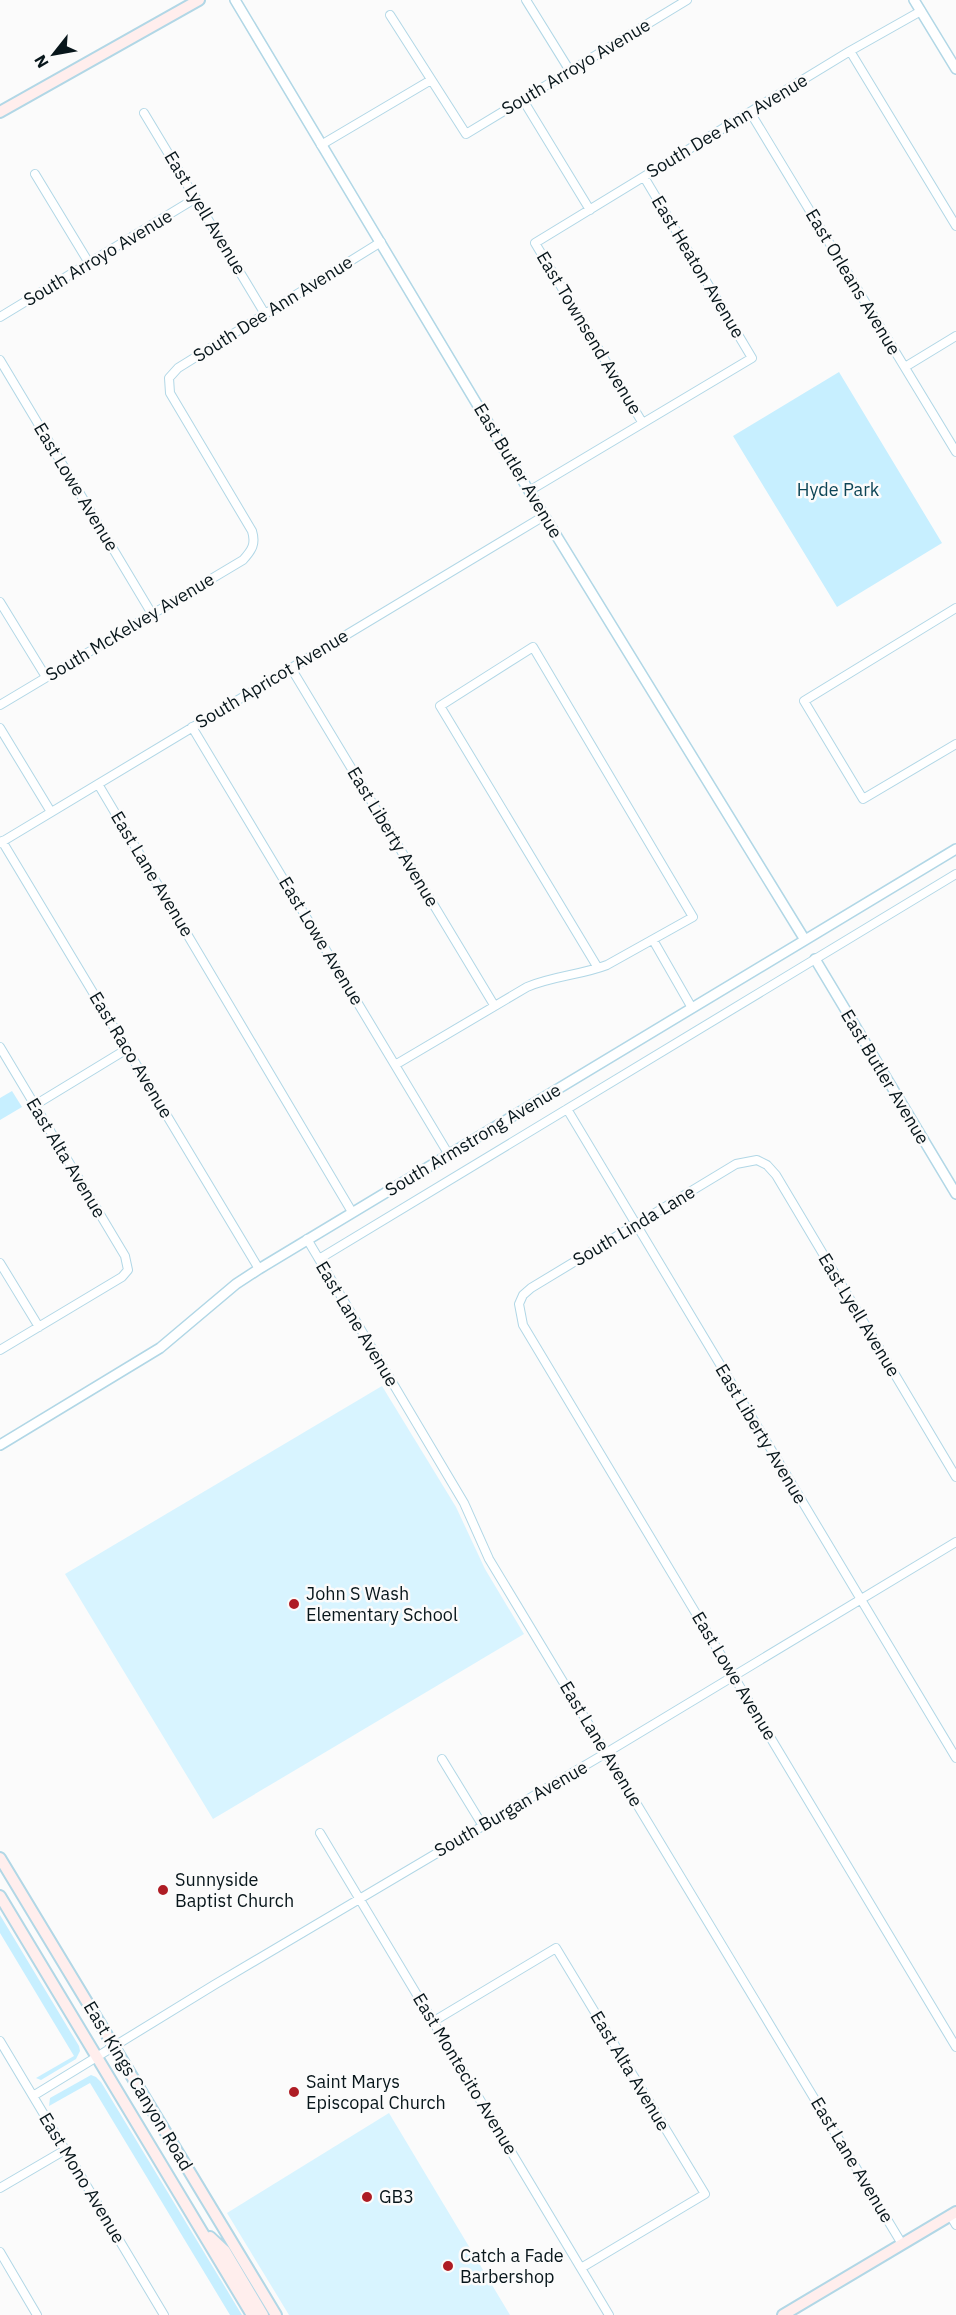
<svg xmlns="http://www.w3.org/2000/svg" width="956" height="2315" font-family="'IBM Plex Sans',sans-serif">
<rect width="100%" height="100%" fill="#fbfbfb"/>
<!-- built -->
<path fill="#d8f4ff" d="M382 1386 456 1507 485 1569 524 1634 213 1819 65 1574Z
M389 2113 510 2315H289L227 2213Z"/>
<!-- green -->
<path fill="#c7efff" d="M839 372 942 543 837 607 733 436Z
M12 1091 22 1107 0 1120V1098Z
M0 1915 79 2046 80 2051 76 2059 41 2080 36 2078 74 2056 0 1933Z
M91 2075 96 2077 101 2082 242 2315H230L90 2083 49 2106 50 2098Z"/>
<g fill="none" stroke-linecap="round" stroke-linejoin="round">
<defs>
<path id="minor" d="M526 0 570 71
M390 15 466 134 687 0
M850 51 956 226
M523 100 590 210
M750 112 956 452
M144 113 265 314
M321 145 431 80
M35 174 89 263
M0 317 196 198
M0 360 152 614
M905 367 956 336
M642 422 535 243 850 51 921 11
M529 491 752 358 644 177
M0 602 46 677
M956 608 804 701 863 799 956 744
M291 668 494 1005
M0 705 243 560C252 550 256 544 252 531L170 393 169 378 178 368 381 242
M192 727 449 1155
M0 728 51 812
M98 784 352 1212
M2 841 259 1269
M0 843 544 516
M653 940 692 1008
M0 1047 125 1256 128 1270 122 1277 0 1350
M395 1065 527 987C553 976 581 975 607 965L693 917 533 647 440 706 598 968
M35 1105 127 1049
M567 1109 956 1758
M307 1239 464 1503 489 1559 902 2244
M319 1259 956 874
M0 1263 39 1327
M956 1477 776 1175 767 1165 757 1160 736 1164 531 1288 523 1295 519 1304 523 1325 956 2047
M442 1759 483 1826
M320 1833 609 2315
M434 2021 556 1948 705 2194 581 2268
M0 2041 164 2315
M33 2096 214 1985 606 1753 956 1542
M0 2188 65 2150
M950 2215 956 2225
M0 2252 37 2315"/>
<path id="tertiary" d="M235 0 529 491 805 940
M914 0 956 69
M815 959 956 1194
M0 1445 160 1348 236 1284 259 1269 956 849"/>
<path id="secondary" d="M0 112 199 0
M0 1858 276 2315
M0 1896 252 2315
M210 2237 225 2251 263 2315
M783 2315 956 2212"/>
</defs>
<!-- minor casing -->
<use href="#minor" stroke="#b1d7e6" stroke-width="10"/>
<!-- tertiary casing -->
<use href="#tertiary" stroke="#b1d7e6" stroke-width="12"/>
<!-- secondary casing -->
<use href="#secondary" stroke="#b1d7e6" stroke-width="14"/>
<!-- minor -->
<use href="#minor" stroke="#fff" stroke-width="8"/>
<!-- tertiary -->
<use href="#tertiary" stroke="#fff" stroke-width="9"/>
<!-- secondary -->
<use href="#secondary" stroke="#ffeeed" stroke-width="10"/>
</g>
<!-- markers -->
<g fill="#ae1c24" stroke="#fbfbfb" stroke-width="2">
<circle cx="294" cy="1604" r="6"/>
<circle cx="163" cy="1890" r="6"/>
<circle cx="294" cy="2092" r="6"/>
<circle cx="367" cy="2197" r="6"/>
<circle cx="448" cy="2266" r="6"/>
</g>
<g text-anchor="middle" stroke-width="5" stroke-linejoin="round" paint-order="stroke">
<!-- street labels -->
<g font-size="18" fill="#08161b" stroke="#fbfbfb">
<text transform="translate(576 67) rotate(-31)" y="6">South Arroyo Avenue</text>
<text transform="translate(727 126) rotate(-31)" y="6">South Dee Ann Avenue</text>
<text transform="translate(205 213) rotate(59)" y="6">East Lyell Avenue</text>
<text transform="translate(98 258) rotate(-31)" y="6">South Arroyo Avenue</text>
<text transform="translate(698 267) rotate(59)" y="6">East Heaton Avenue</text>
<text transform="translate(853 282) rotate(59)" y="6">East Orleans Avenue</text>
<text transform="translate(273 309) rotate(-32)" y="6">South Dee Ann Avenue</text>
<text transform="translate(589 333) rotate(59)" y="6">East Townsend Avenue</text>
<text transform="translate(518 471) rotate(59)" y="6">East Butler Avenue</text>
<text transform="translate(76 487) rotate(59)" y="6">East Lowe Avenue</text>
<text transform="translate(130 627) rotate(-31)" y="6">South McKelvey Avenue</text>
<text transform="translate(272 679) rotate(-31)" y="6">South Apricot Avenue</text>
<text transform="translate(393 837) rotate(59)" y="6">East Liberty Avenue</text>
<text transform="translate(152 874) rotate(59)" y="6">East Lane Avenue</text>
<text transform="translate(321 941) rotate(59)" y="6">East Lowe Avenue</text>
<text transform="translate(131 1055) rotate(59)" y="6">East Raco Avenue</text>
<text transform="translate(885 1077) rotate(59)" y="6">East Butler Avenue</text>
<text transform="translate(473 1140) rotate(-31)" y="6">South Armstrong Avenue</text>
<text transform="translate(66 1158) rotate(59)" y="6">East Alta Avenue</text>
<text transform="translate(634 1226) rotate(-31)" y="6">South Linda Lane</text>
<text transform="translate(859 1315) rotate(59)" y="6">East Lyell Avenue</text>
<text transform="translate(357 1324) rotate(59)" y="6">East Lane Avenue</text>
<text transform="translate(761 1434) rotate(59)" y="6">East Liberty Avenue</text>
<text transform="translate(734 1676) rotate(59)" y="6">East Lowe Avenue</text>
<text transform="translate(601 1744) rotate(59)" y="6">East Lane Avenue</text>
<text transform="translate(511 1809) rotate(-30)" y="6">South Burgan Avenue</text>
<text transform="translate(630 2071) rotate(59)" y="6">East Alta Avenue</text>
<text transform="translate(465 2074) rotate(59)" y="6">East Montecito Avenue</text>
<text transform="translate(138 2086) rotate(59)" y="6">East Kings Canyon Road</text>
<text transform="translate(852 2160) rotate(59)" y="6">East Lane Avenue</text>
<text transform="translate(82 2178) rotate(59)" y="6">East Mono Avenue</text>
</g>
<!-- park labels -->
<g font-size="18" fill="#0d4556" stroke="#fbfbfb">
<text x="838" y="496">Hyde Park</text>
</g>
<!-- poi labels -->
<g font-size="18" fill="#08161b" stroke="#fbfbfb" text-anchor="start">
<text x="306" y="1600">John S Wash<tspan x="306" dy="21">Elementary School</tspan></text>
<text x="175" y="1886">Sunnyside<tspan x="175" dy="21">Baptist Church</tspan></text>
<text x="306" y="2088">Saint Marys<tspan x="306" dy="21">Episcopal Church</tspan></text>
<text x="379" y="2203">GB3</text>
<text x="460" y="2262">Catch a Fade<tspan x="460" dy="21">Barbershop</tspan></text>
</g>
</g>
<!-- north arrow -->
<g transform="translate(54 54) rotate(239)" stroke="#fbfbfb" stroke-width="4.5" paint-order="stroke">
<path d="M0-4.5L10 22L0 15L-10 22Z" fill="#08161b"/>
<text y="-9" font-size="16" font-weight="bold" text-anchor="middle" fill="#08161b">N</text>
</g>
</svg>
